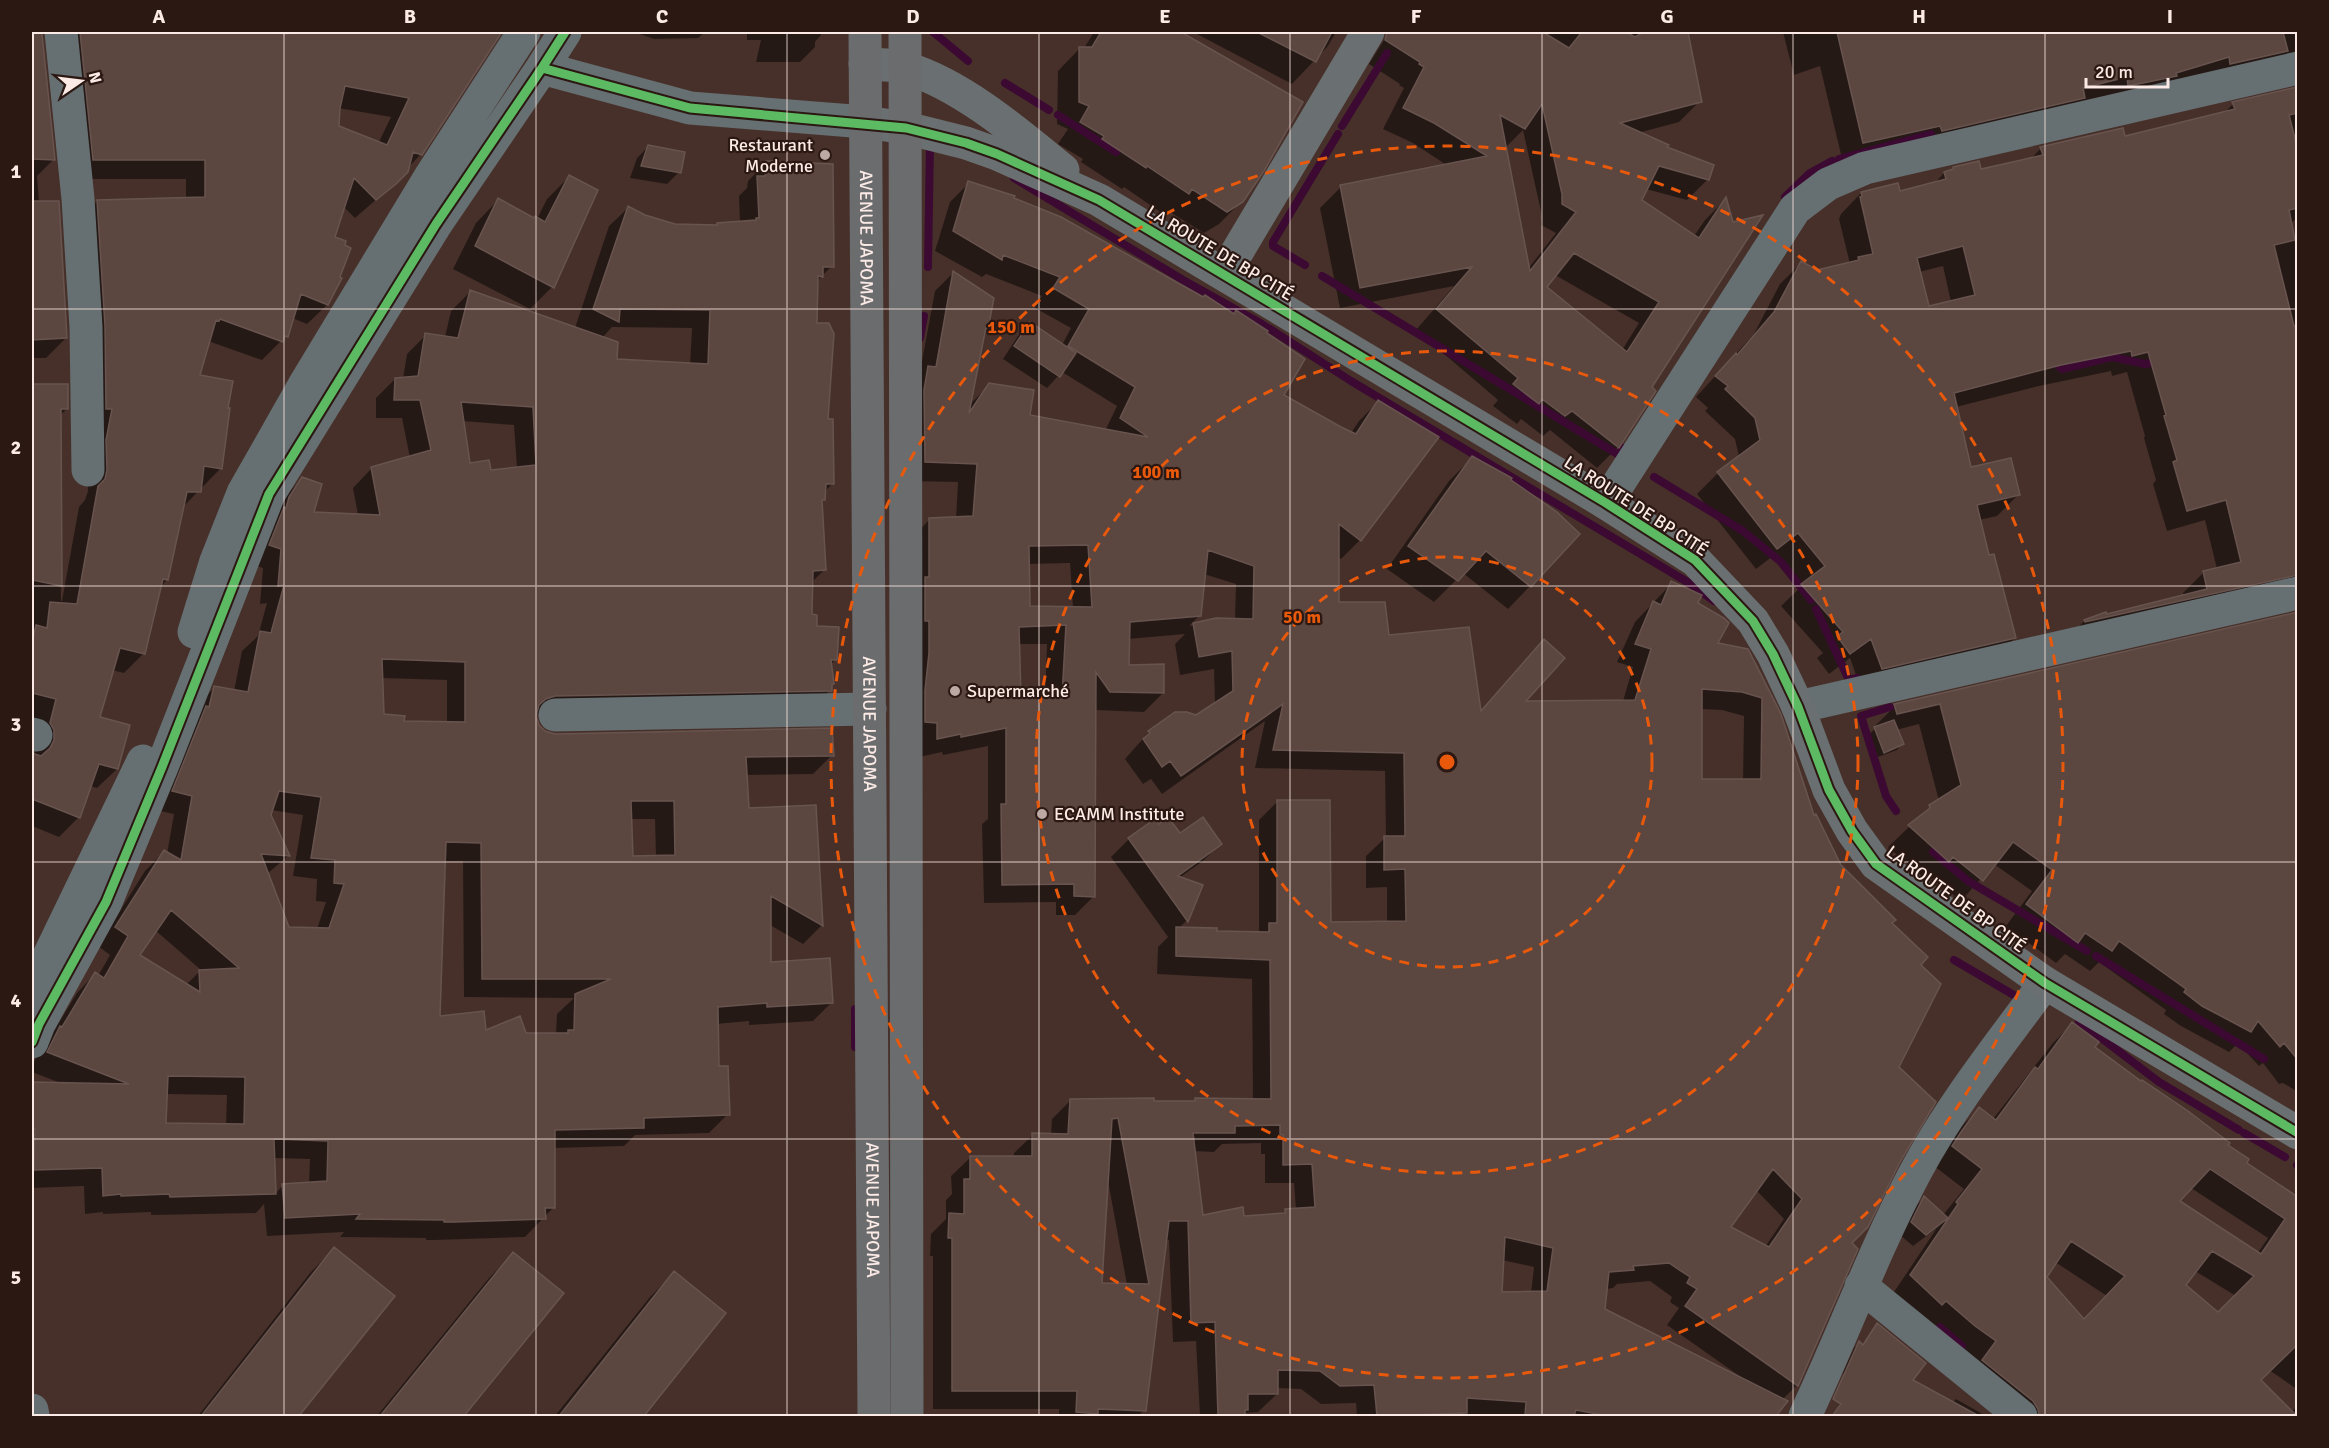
<svg xmlns="http://www.w3.org/2000/svg" width="2329" height="1448" font-family="Signika,sans-serif">
<rect width="100%" height="100%" fill="#47302a"/>
<!-- shadow -->
<path fill="#0007" fill-rule="evenodd" d="M32 32H41L54 159 37 176 39 203 66 338 46 358H32Z
M68 32H500L421 154 386 191 355 218 344 207 334 238 327 305 307 324 292 318 286 336 262 360 208 341 199 376 226 409 221 468 182 508 167 580 160 587 144 653 124 673 112 670 99 718 117 769 97 788 90 786 79 817 59 837 32 826V754H35L38 719 32 717V385L67 386V409L59 416 61 601H62L79 507 85 500 88 491 78 221 97 201 186 199V179H74ZM338 108 391 117 378 144 338 127Z
M634 32H705L698 38 654 39Z
M747 32H821V35L815 42V47L800 62H756L761 40H747Z
M1090 32H1178L1301 103 1242 201 1219 224 1204 233 1170 212 1166 216 1124 187 1122 189 1081 162 1083 159 1058 144 1068 129 1057 124 1058 71 1080 48H1084L1093 34Z
M1193 32H1336L1328 46 1292 84Z
M1389 32H1689L1687 34 1700 101 1679 122 1638 133 1665 148 1708 179 1687 200 1646 189 1641 201 1694 236 1705 220 1725 200 1650 388 1654 391 1618 447 1597 468 1550 430 1543 436 1521 419 1517 424 1493 406 1498 400 1416 330 1454 286 1340 308 1320 208 1341 187 1448 166 1413 143 1383 129 1404 88 1399 85 1400 84 1369 64ZM1523 130 1542 216 1541 225 1556 233 1528 269 1505 148ZM1555 275 1639 323 1622 350 1545 287Z
M1783 32H2298V63L1843 163 1820 66 1794 75Z
M2296 89 2298 217 2290 224 2298 255V1092L2283 1083 2279 1084 2263 1063 2259 1066 2238 1043 2229 1052 2181 1026 2164 1014 2166 1010 2099 962 2090 971 2065 954 2056 963 2006 926 2032 891 1994 864 1961 901 1931 877 1927 881 1888 847 1930 807 1939 801 1919 724 1896 730 1902 744 1897 750 1878 757 1869 734 1875 729 1874 727 1895 706 2296 614 2291 602 2064 643 2084 621 2105 614 2106 616 2184 597 2183 593 2204 572 2217 569 2205 520 2167 531 2153 484 2156 480 2144 438 2145 436 2127 372 2112 376 2111 371 2039 386 1956 407 1969 469 2018 495 1997 516 1979 520 1988 557 2015 638 1994 658 1861 689 1850 658 1829 674 1817 658 1823 653 1781 606 1803 585 1777 553 1756 569 1697 494 1718 473 1739 457 1735 439 1705 411 1708 408 1696 397 1754 334 1780 284 1801 263 1817 272 1850 264 1839 219 1841 214 1861 193 1899 192 1934 184 1944 173 1953 168 1980 171 2030 160 2041 148 2124 138 2223 114 2233 104ZM1943 266 1951 302 1928 308 1919 272Z
M649 146 679 172 667 184 630 178 637 158Z
M766 163 832 266 816 282 815 324 833 483 824 492V500L820 503 824 570 811 583V616L816 627 836 659 830 665V690L812 709 535 714 538 726 546 733 555 735 832 755 813 774 746 775 748 810 815 807 821 926 803 944 770 925V963L832 1002 813 1021 749 1025V1021L716 1024 717 1068 728 1114 709 1133 635 1135 624 1146 554 1148V1207L525 1237 435 1240H426V1238L340 1237 344 1232 267 1236 264 1204 256 1213 151 1215V1212L103 1214V1212L85 1214 84 1186 32 1188V1083L63 1084 32 1072V1067L41 1046 50 1037 77 993 95 974 98 976 110 955 98 946 145 871 164 852 167 854 174 814 155 810 196 707 214 688 234 691 242 651 258 636 267 603 260 604 263 568 251 564 283 498 302 479 312 513 358 515 353 488 371 469 410 458 402 418H376V398L395 379H403L407 354 426 335 445 337 451 311 470 292 575 328 609 226 628 208 645 217 675 226H716L718 224 740 223 739 196 747 188 748 181ZM612 327 692 328 690 365 615 360 602 338ZM462 421 514 425 517 468 490 472 469 465ZM381 678 447 680V723L403 722 382 715ZM271 810 303 815 293 876 317 879 316 901 326 902 317 929 288 928 267 874 288 856 270 815ZM630 819H655L656 857 631 858ZM444 861H463L464 997 574 998 557 1014 556 1034 485 1032 439 1018ZM155 930 201 970 186 985 138 955ZM165 1094 227 1095 226 1125 164 1124ZM273 1158 310 1159 309 1184 283 1185 275 1194Z
M569 177 552 287 530 309 453 269 476 223 498 200 533 220 537 219 547 199Z
M969 183 1012 199 1282 396 1351 433 1359 421 1378 402 1437 437 1360 540 1341 559 1337 556V603L1387 637 1480 712 1522 702 1623 701 1633 667 1617 662 1635 622 1672 583 1696 604 1716 644 1747 650 1813 817 1840 866 1890 923 1919 965 1898 1068 1849 1243 1797 1385 1782 1400 1786 1401 1774 1416H1357L1356 1403 1321 1404 1301 1389 1277 1388V1394L1258 1412 1243 1413V1416H1200L1196 1341 1173 1342 1169 1240H1165L1144 1410 1138 1416H1059V1409H933V1256H930L931 1234 946 1219V1200L952 1194 951 1176 970 1158 1014 1157V1153L1033 1135H1051L1052 1119 1071 1100 1152 1103 1193 1102 1195 1100 1253 1101 1252 979 1157 974 1158 947 1168 937 1111 857 1129 839 1154 821 1179 835 1220 844 1203 861 1179 878 1201 886 1186 921 1179 928 1215 932 1259 933V820L1278 801 1329 924 1387 923V887L1366 888V856L1386 837 1385 771 1255 768 1265 721 1162 794 1151 779 1143 784 1125 759 1149 732 1196 717 1215 705 1214 669 1180 675 1175 644 1185 634 1128 639 1127 666 1163 693 1144 712 1095 710 1094 896 1075 915H1056V902L984 903 982 824 988 819V746L943 755 942 752 919 757 911 539 929 520 956 519 958 482 906 481 919 377 935 291 953 273 992 299 984 330 969 405 990 385 1028 417 1105 431 1117 406 1062 372 1047 388 1003 359 1018 336 1030 324 1062 345 1071 328 1035 308 1042 296 986 274 982 277 935 251 950 202ZM1070 563 1073 608 1028 607V564ZM1204 574 1236 584 1235 620H1216L1189 626 1200 615ZM1018 644H1047L1045 698H1019ZM1701 709 1722 710 1744 716 1743 781H1700ZM1261 1143V1154H1265V1183H1294L1296 1210 1285 1211 1281 1215 1201 1217 1193 1151 1214 1152 1222 1144ZM1108 1181 1127 1285H1100ZM1756 1190 1784 1219 1765 1247 1728 1227ZM1502 1260 1534 1267 1531 1293 1501 1294ZM1650 1281 1672 1297 1670 1302 1679 1308 1667 1325 1738 1375 1737 1377 1604 1310 1606 1289 1613 1288 1617 1284Z
M1472 458 1530 586 1508 609 1463 573 1434 602 1387 569 1449 481Z
M2072 1024 2093 1048 2226 1146 2245 1163 2292 1195 2298 1190V1390L2269 1370 2259 1380 2291 1412 2298 1405V1416H2009L1892 1295 1937 1228 1913 1246 1900 1235 1912 1210 1924 1198 1943 1215 1964 1189 1934 1166 1960 1128 1979 1109 1993 1119 2053 1043ZM2191 1188 2268 1238 2257 1254 2178 1201ZM2055 1262 2107 1296 2084 1320 2045 1277ZM2195 1271 2236 1296 2218 1314 2184 1285Z
M334 1249 393 1296 298 1416H198L310 1273Z
M513 1254 562 1293 462 1416H377L489 1278Z
M674 1273 724 1313 642 1416H555L650 1297Z
M1859 1343 1866 1351 1842 1375 1854 1348Z
M1870 1353 1952 1403 1956 1399 1986 1416H1833Z"/>
<g fill="none" stroke-linecap="round" stroke-linejoin="round">
<!-- stream -->
<path stroke="#3c0932" stroke-width="8" d="M933 32 968 61
M1005 83 1049 110
M1058 115 1116 152
M1342 126 1387 53
M1839 159 1931 134
M1014 178 1183 280 1262 324 1351 381 1689 583 1714 601
M1785 197 1810 173 1832 161
M1305 265 1273 246V242L1338 134
M928 267 930 142
M1322 276 1619 455 1623 448
M920 338 924 316
M2050 359 2062 369 2112 357 2145 364 2160 361
M1654 477 1743 531 1781 562 1811 600
M1816 609 1849 680 1857 678
M1890 707 1861 716 1886 796 1896 811
M1933 852 1968 881 2087 951
M2096 956 2264 1059
M1954 960 2024 1001
M855 1009V1047
M2079 1021 2159 1082 2239 1130
M2244 1133 2285 1157
M2297 1165 2298 1166
M1940 1327 1962 1346"/>
</g>
<!-- building -->
<path fill="#5c4640" stroke="#68544f" stroke-width="1.5" fill-rule="evenodd" d="M43 32 42 34 55 160 32 159V33Z
M80 32H252L288 34V32H502L422 155 413 152 408 172 396 184 376 200 354 178 335 237 346 241 345 245 351 248 340 277 342 278 328 305 301 294 288 337 285 336 283 342 220 319 219 321 216 320 200 375 233 381 228 408H230L222 469 204 466 201 492H187L168 580 163 579 145 654 120 648 100 717 130 725 118 769 99 764 80 818 32 799V753L41 756 50 748 54 740V730L50 723 56 699 32 693V644L36 625 47 628 50 602 77 604 98 486 105 479 107 470 106 440 112 409H106L105 326 97 200 205 197V160H93ZM345 86 409 98 387 145 339 126 340 108Z
M1101 32H1181L1303 102 1264 171 1243 202 1227 212 1192 189 1189 194 1147 166 1146 168 1102 139 1104 136 1080 122 1089 106 1079 102V47H1092Z
M1257 32H1332L1316 62Z
M1387 32H1543L1569 48 1582 32H1626L1635 37 1644 32H1688L1702 102 1620 123 1669 145 1667 147 1714 165 1709 180 1659 166 1642 200 1699 238 1726 197 1733 222 1763 215 1652 387 1656 391 1619 448 1572 411 1565 416 1542 399 1539 404 1513 384 1518 378 1436 309 1472 267 1360 288 1340 185 1487 156 1434 123 1403 108 1424 67 1419 64 1420 62 1385 40ZM1542 104 1562 194V204L1576 212 1530 271 1500 115 1525 129ZM1574 253 1659 302 1627 352 1547 287Z
M1837 32H2283L2288 51 2230 64 2229 57 2176 73 2177 76 2128 86 2127 77 2083 88 2085 98 1942 131 1940 126 1863 143Z
M2297 87 2298 113 2289 115 2298 150V208L2289 210 2295 240 2274 245 2294 326H2298V575L2085 622 2084 620 2106 612 2107 614 2207 589 2203 571 2241 562 2226 500 2187 511 2173 462 2177 460 2164 416 2166 415 2148 352 2132 356 2131 351 2061 365 1954 393 1971 467 2011 458 2020 495 1977 505 1989 555 1994 554 2016 638 1882 669 1871 639 1850 654 1837 636 1843 632 1801 584 1825 566 1798 533 1777 549 1717 472 1760 440 1755 418 1725 389 1728 386 1715 376 1736 353 1737 355 1774 312 1801 261 1817 270 1859 260 1858 257 1873 254 1860 197 1862 196 1861 192 1898 183 1900 191 1946 179 1944 172 1953 169V167L1979 161 1981 169 2017 161 2043 155 2040 147 2123 128 2125 136 2235 109 2232 102ZM1963 246 1975 295 1929 306 1917 258Z
M648 145 685 152 681 173 641 166Z
M766 161 833 164 834 267H823V277L818 276 817 323H829L834 334 828 419H833L834 484H826L825 500H822L826 570 813 571 812 614 817 615V626L839 627 837 660H831L834 684H832V691L555 696 546 699 539 705 536 716 539 725 545 731 555 734 832 728 834 756 746 757 749 808 816 805 823 926 771 896V962L830 958 833 1003 767 1007V1003L718 1007 719 1066H728L730 1115 644 1118V1128L555 1130V1208H545L546 1219 454 1222H444V1220L356 1219 360 1214 285 1218 282 1184 327 1181 328 1141 274 1139 276 1194 170 1197 169 1194 121 1196V1194L103 1196 102 1168 34 1170 35 1129H32V1082L129 1084 47 1052 60 1026 62 1027 95 972 104 978 128 936 115 927 164 850 181 860 192 796 172 791 206 706 209 707 214 686 248 692 260 631 271 633 284 585 278 586 281 549 269 545 284 507 286 508 289 497 302 477 322 484 314 512 380 515 371 467 431 450 420 400H394L395 378 418 376 425 333 458 338 470 290 618 342 617 359 708 364 710 310 620 309 619 322 593 309 628 206 645 215 675 224 717 225V223L756 220V218H759L757 176H765ZM461 402 533 407 536 465 491 470 489 460 470 463ZM382 659 465 662V722L404 721 405 716 384 714ZM279 791 321 797 311 858 335 860 334 883 344 884 329 928 289 927 261 854 290 856 271 815ZM631 801H674L675 855 633 856ZM446 842 481 843 482 979H611L575 994 574 1030H568V1033H526L520 1016 486 1030 484 1011 440 1016ZM171 910 239 968 199 970 200 992 140 955ZM168 1076 245 1077 244 1124 166 1123Z
M569 175 598 190 554 288 475 246 498 198 534 218 535 216 545 222Z
M968 181 1015 196 1014 198 1061 217 1203 297 1205 295 1234 314 1236 310 1268 331 1267 333 1305 359 1284 395 1341 427 1356 434 1378 400 1439 437 1361 541 1339 524V602H1385L1389 635 1469 627 1481 711 1544 639 1565 658 1526 701 1635 700 1651 649 1635 644 1653 601 1661 605 1671 581 1702 595 1698 603 1724 618 1729 623 1718 643 1748 649 1781 714 1814 815 1816 814 1841 865 1896 920 1892 923 1928 957 1921 965 1941 984 1899 1067 1936 1102 1900 1162 1868 1227 1852 1243 1858 1249 1798 1386 1685 1306 1697 1289 1687 1283 1690 1277 1669 1263 1633 1266 1634 1270 1609 1272 1605 1309 1788 1401 1776 1416H1608L1576 1410 1574 1416H1525L1526 1402 1467 1398V1413L1377 1416 1374 1385 1340 1386 1320 1371 1278 1370V1394H1248V1410H1245V1416H1218L1215 1322 1191 1323 1188 1221H1169L1146 1411 1098 1409V1414L1076 1412 1077 1391H952V1238H948L949 1213 964 1214V1179H970V1156H1032V1133L1068 1134 1070 1099 1154 1098V1101H1195V1098L1271 1099 1270 960 1176 956V927L1217 928V931L1269 932V923H1277V800H1330L1331 922 1406 921 1405 869 1384 870V836H1405L1404 753 1273 750 1283 704 1181 776 1170 761 1162 767 1143 739 1150 733 1148 731 1175 712H1187L1196 715 1233 691 1232 651 1199 657 1193 623 1216 618 1253 619 1254 566 1208 550 1201 616 1130 622 1129 665 1164 664V693L1110 692 1096 672 1095 897 1074 896V884L1002 885 1001 804H1006V728L961 737V734L937 739V723L925 722V690L929 653V621H925V577H929V518L973 516 977 464 925 462 924 390 928 366 936 367 953 271 994 298 988 329 986 327 969 413 989 383 1034 390 1030 415 1148 437 1120 418 1135 387 1068 346 1089 309 1053 288 1060 277 1003 255 1002 260 953 231ZM1088 545 1092 607 1030 606 1029 546ZM1066 625 1062 697H1021L1019 627ZM1702 689 1742 692 1762 698 1761 779H1702ZM1118 1118 1149 1284 1102 1283 1112 1119ZM1280 1125V1135H1283V1165L1312 1164 1315 1207 1285 1209V1213L1244 1216 1243 1207 1203 1215 1193 1133H1235V1126ZM1773 1169 1802 1199 1769 1247 1731 1227ZM1505 1237 1553 1248 1547 1291 1502 1292Z
M32 201H59L67 338 32 340Z
M1030 322 1076 353 1060 377 1014 346Z
M32 384H68V409H61L62 586 32 580Z
M1472 456 1512 478 1511 480 1557 512 1580 534 1531 587 1486 551 1458 581 1408 546Z
M2298 612V1060L2284 1043 2280 1047 2258 1021 2251 1032 2202 1006 2184 992 2186 989 2119 941 2112 951 2085 933 2078 943 2026 904 2052 870 2013 842 1983 881 1953 857 1949 862 1908 825 1930 808 1929 805 1961 785 1940 704 1897 714 1894 704Z
M1894 720 1904 744 1884 753 1874 727Z
M1168 817 1180 833 1203 817 1222 844 1178 876 1203 885 1188 922 1128 838 1155 819 1159 824Z
M2072 1022 2099 1042 2095 1047 2141 1081 2142 1080 2188 1111 2230 1143 2228 1145 2249 1159 2247 1163 2298 1197V1344L2261 1380 2297 1416H2039L2038 1409 2033 1401 1982 1360 1996 1341 1975 1326 1946 1301 1942 1305 1910 1275 1958 1204 1956 1202 1982 1169 1952 1146 1961 1132 1979 1107 1996 1120 2035 1067 2038 1069ZM2210 1169 2285 1219 2261 1254 2180 1201ZM2071 1241 2125 1276 2084 1319 2047 1277ZM2212 1251 2254 1276 2218 1312 2186 1285Z
M1924 1196 1948 1218 1926 1235 1911 1222Z
M334 1247 395 1296 299 1416H201Z
M513 1252 564 1293 464 1416H380Z
M674 1271 726 1313 644 1416H559Z
M1877 1323 1926 1363 1913 1380 1979 1416H1832L1841 1404 1833 1399 1859 1341 1863 1345Z"/>
<g fill="none" stroke-linecap="round" stroke-linejoin="round">
<!-- street -->
<path stroke="#666f71" stroke-width="33" d="M61 32 78 199 86 327 88 470
M542 68 690 108 865 122
M1606 503 1795 209 1828 184 1865 168 2298 68
M194 632 216 561 243 493 306 382 430 177 524 32
M1798 707 2298 593
M555 715 870 709
M32 734 36 735
M32 991 143 761
M32 1042 39 1024 106 902 162 767 269 494 436 224 542 68 565 32
M1861 1286 2021 1416
M32 1410 33 1416
M1805 1416C1843 1335 1874 1250 1916 1171 1952 1104 2000 1044 2045 983"/>
<!-- secondary -->
<path stroke="#6a7071" stroke-width="33" d="M865 64C878 65 893 64 906 68 962 85 1018 133 1063 170
M865 122 906 128 966 143 997 154 1099 200 1606 503 1695 560 1753 621 1773 654 1798 707 1829 790 1852 831 1876 864 2045 983 2298 1133
M1224 274 1368 32"/>
<!-- primary -->
<g stroke="#6a6c6e" stroke-width="33">
<path id="s1" d="M865 32 874 1416"/>
<path d="M905 32 907 1416"/>
</g>
<defs>
<path id="cycleway" d="M542 68 690 108 906 128 966 143 997 154 1099 200 1606 503 1695 560 1753 621 1773 654 1798 707 1829 790 1852 831 1876 864 2045 983 2298 1133
M32 1042 39 1024 106 902 162 767 269 494 436 224 542 68 565 32"/>
</defs>
<!-- cycleway casing -->
<use href="#cycleway" stroke="#2c1813" stroke-width="13"/>
<!-- cycleway -->
<use href="#cycleway" stroke="#5cba63" stroke-width="9"/>
</g>
<!-- grid -->
<path fill="none" stroke="#fbeae5" stroke-width="1.5" stroke-opacity="0.55" d="M284 32V1416M536 32V1416M787 32V1416M1039 32V1416M1290 32V1416M1542 32V1416M1793 32V1416M2045 32V1416M32 309H2298M32 586H2298M32 862H2298M32 1139H2298"/>
<!-- distance rings -->
<g fill="none" stroke="#e8590c" stroke-width="3" stroke-dasharray="10 8">
<circle cx="1447" cy="762" r="205"/>
<circle cx="1447" cy="762" r="411"/>
<circle cx="1447" cy="762" r="616"/>
</g>
<!-- markers -->
<g fill="#bca9a4" stroke="#2c1813" stroke-width="2">
<circle cx="825" cy="155" r="6"/>
<circle cx="955" cy="691" r="6"/>
<circle cx="1042" cy="814" r="6"/>
</g>
<g text-anchor="middle" stroke-width="4.5" stroke-linejoin="round" paint-order="stroke">
<!-- poi labels -->
<g font-size="18" fill="#fbeae5" stroke="#2c1813" text-anchor="start">
<text x="813" y="151" text-anchor="end">Restaurant<tspan x="813" dy="21">Moderne</tspan></text>
<text x="967" y="697">Supermarché</text>
<text x="1054" y="820">ECAMM Institute</text>
</g>
<!-- street labels -->
<g font-size="18" fill="#fbeae5" stroke="#2c1813">
<text dy="6" stroke="none"><textPath href="#s1" startOffset="206">AVENUE JAPOMA</textPath></text>
<text transform="translate(1220 253) rotate(31)" y="6">LA ROUTE DE BP CITÉ</text>
<text transform="translate(1636 506) rotate(33)" y="6">LA ROUTE DE BP CITÉ</text>
<text dy="6" stroke="none"><textPath href="#s1" startOffset="692">AVENUE JAPOMA</textPath></text>
<text transform="translate(1956 899) rotate(36)" y="6">LA ROUTE DE BP CITÉ</text>
<text dy="6" stroke="none"><textPath href="#s1" startOffset="1178">AVENUE JAPOMA</textPath></text>
</g>
</g>
<circle cx="1447" cy="762" r="9" fill="#e8590c" stroke="#2c1813" stroke-width="3"/>
<g font-size="18" text-anchor="middle" font-weight="bold" fill="#e8590c" stroke="#2c1813" stroke-width="4.5" stroke-linejoin="round" paint-order="stroke">
<text x="1011" y="333">150 m</text>
<text x="1156" y="478">100 m</text>
<text x="1302" y="623">50 m</text>
</g>
<!-- border -->
<rect width="2329" height="1448" fill="none" stroke="#2c1813" stroke-width="66"/>
<!-- north arrow -->
<g transform="translate(81 81) rotate(76)" stroke="#2c1813" stroke-width="4.5" paint-order="stroke">
<path d="M0-4.5L10 22L0 15L-10 22Z" fill="#fbeae5"/>
<text y="-9" font-size="16" font-weight="bold" text-anchor="middle" fill="#fbeae5">N</text>
</g>
<!-- scale -->
<path d="M2086 78v9h82v-9" fill="none" stroke="#fbeae5" stroke-width="3"/>
<text x="2095" y="78" font-size="18" fill="#fbeae5" stroke="#2c1813" stroke-width="4.5" paint-order="stroke">20 m</text>
<rect x="33" y="33" width="2263" height="1382" fill="none" stroke="#fbeae5" stroke-width="2"/>
<g font-size="20" text-anchor="middle" font-weight="bold" fill="#fbeae5">
<text x="159" y="23">A</text>
<text x="410" y="23">B</text>
<text x="662" y="23">C</text>
<text x="913" y="23">D</text>
<text x="1165" y="23">E</text>
<text x="1416" y="23">F</text>
<text x="1667" y="23">G</text>
<text x="1919" y="23">H</text>
<text x="2170" y="23">I</text>
<text x="16" y="178">1</text>
<text x="16" y="454">2</text>
<text x="16" y="731">3</text>
<text x="16" y="1007">4</text>
<text x="16" y="1284">5</text>
</g>
</svg>
